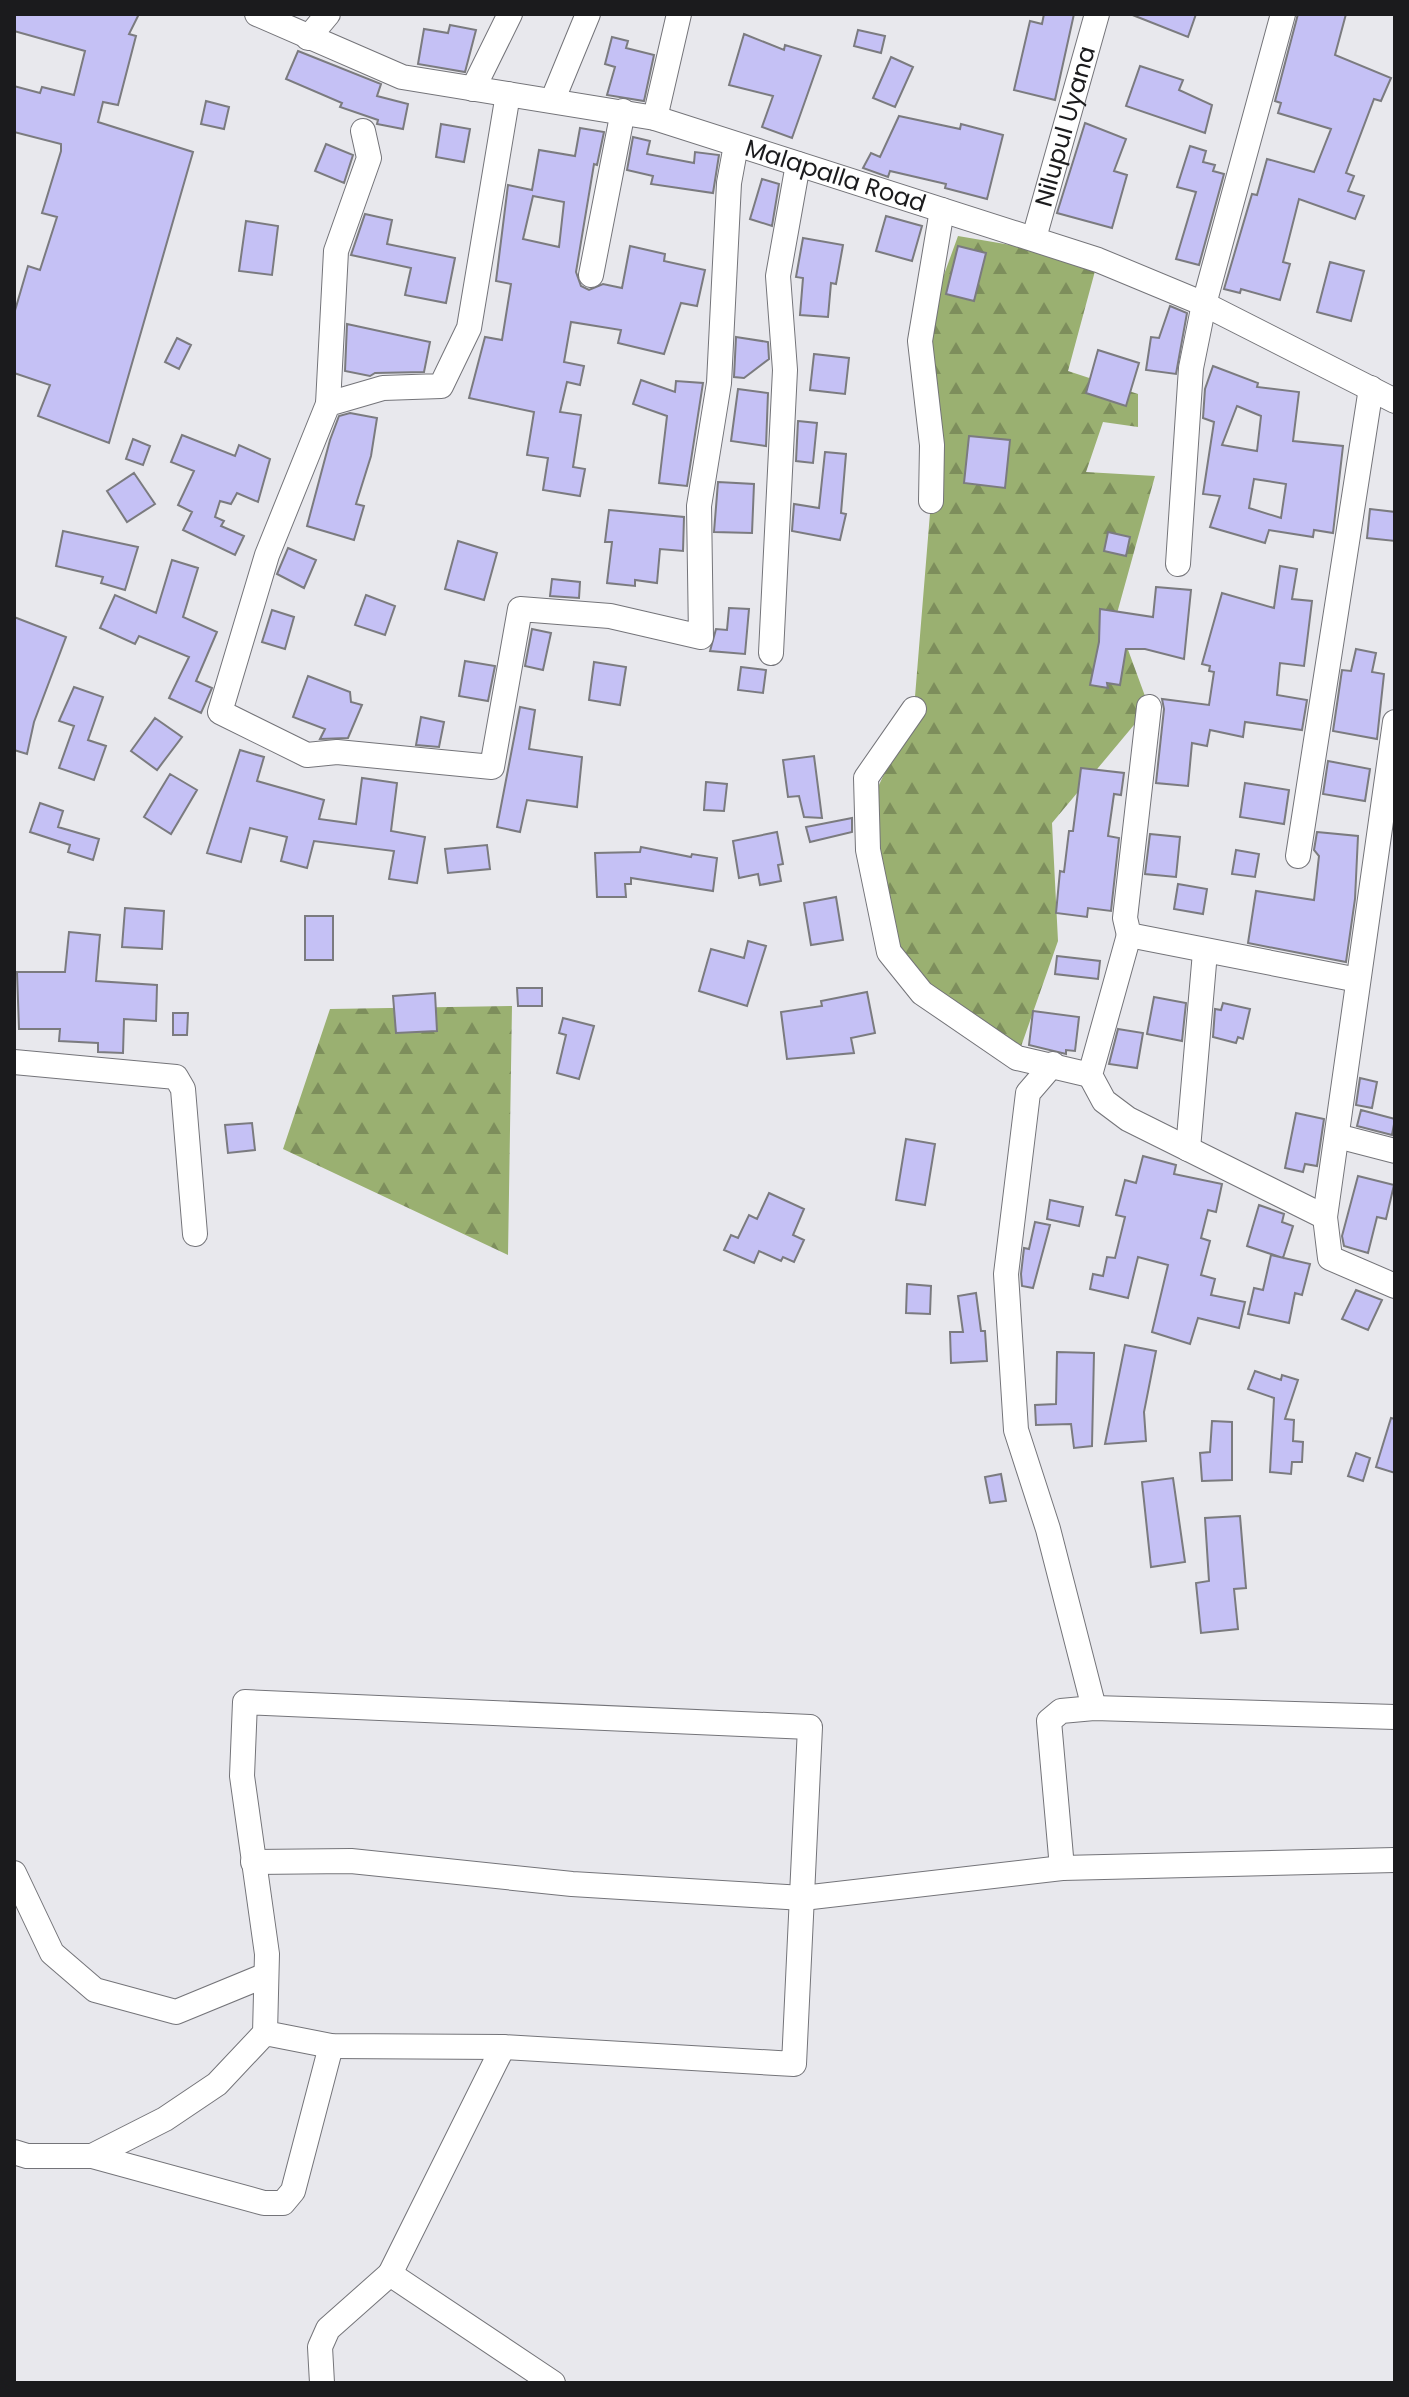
<svg xmlns="http://www.w3.org/2000/svg" width="1409" height="2397" font-family="Poppins,sans-serif">
<defs>
<pattern id="forest-firs" width="22" height="20" patternUnits="userSpaceOnUse" patternTransform="scale(2)"><rect width="22" height="20" fill="#9ab071"/><path d="M5 1l3.5 6h-7zM16 11l3.5 6h-7z" fill="#7d8e5c"/></pattern>
</defs>
<rect width="100%" height="100%" fill="#e8e8ed"/>
<!-- forest -->
<path fill="url(#forest-firs)" d="M958 236 1098 260 1068 371 1138 394V427L1103 422 1086 472 1155 476 1116 617 1149 707 1052 823 1058 941 1017 1058 889 952 867 811 914 709 931 501 920 341Z
M512 1006 508 1255 283 1149 330 1009Z"/>
<!-- building -->
<path fill="#c5c1f5" stroke="#7b7b7f" stroke-width="2" fill-rule="evenodd" d="M14 14H139L129 34 136 36 118 105 103 102 98 122 193 152 109 443 38 416 50 385 14 373V314L28 266 40 270 57 217 42 213 61 151V144L14 132V86L40 93 42 87 74 95 85 51 14 31Z
M1044 14H1074L1055 100 1014 90 1030 21 1042 24Z
M1130 14H1196L1188 37Z
M1298 14H1346L1335 55 1391 78 1381 101 1374 99 1346 173 1354 176 1348 191 1364 196 1355 219 1299 199 1283 262 1290 264 1280 300 1241 289 1240 293 1224 289 1252 194 1257 195 1267 159 1314 172 1331 129 1278 113 1281 103 1275 101Z
M450 25 476 30 465 72 418 64 424 29 448 33Z
M858 30 885 36 881 53 854 46Z
M744 34 784 50 785 45 821 56 792 138 762 127 773 96 729 85Z
M612 37 628 41 626 48 654 55 644 101 607 95 615 67 605 64Z
M298 51 381 84 377 96 408 104 403 129 377 124 378 120 340 107 342 103 286 79Z
M891 57 913 67 895 107 873 98Z
M1140 66 1183 80 1179 90 1212 105 1205 133 1126 106Z
M206 101 229 107 224 129 201 124Z
M899 116 960 129 961 124 1003 135 987 199 945 188 946 184 890 171 888 177 863 168 871 153 880 157Z
M1085 123 1126 139 1114 171 1127 175 1112 228 1057 213Z
M441 124 470 129 464 162 436 157Z
M580 128 604 132 597 165 594 164 576 272 581 286 589 290 603 284 622 288 630 246 665 254 664 261 705 270 697 306 681 303 664 354 618 343 621 330 571 322 564 362 584 366 580 385 567 382 560 412 581 415 573 467 585 469 580 496 543 490 548 458 527 455 534 412 469 398 485 337 502 340 511 284 496 281 508 185 532 190 539 150 575 156ZM533 196 564 202 559 247 523 239Z
M633 137 650 141 647 154 694 163 695 152 719 155 713 193 651 184 653 176 627 170Z
M326 144 353 155 344 183 315 171Z
M1190 146 1206 151 1203 162 1215 165 1213 171 1224 174 1199 265 1176 259 1196 192 1177 187Z
M762 179 779 184 772 226 750 219Z
M365 214 392 220 387 244 455 258 446 303 405 295 411 268 351 255Z
M886 216 922 226 912 261 876 251Z
M246 221 278 226 272 275 239 271Z
M803 238 843 245 836 284 831 283 828 317 800 315 803 278 796 277Z
M958 246 986 253 974 301 946 294Z
M1330 262 1364 271 1351 321 1317 312Z
M1170 306 1187 313 1176 374 1146 370 1151 337 1159 338Z
M347 324 430 342 424 372 375 373 370 376 345 371Z
M736 337 768 342 769 359 744 378 734 377Z
M177 338 191 345 179 369 165 362Z
M1098 350 1139 363 1126 406 1086 393Z
M814 354 849 358 845 394 810 390Z
M1213 366 1258 383 1257 387 1299 392 1293 441 1343 446 1333 533 1314 530 1313 537 1269 530 1265 543 1210 527 1220 496 1203 494 1214 422 1203 418 1205 389ZM1237 406 1261 416 1257 451 1222 445ZM1254 479 1286 484 1281 518 1249 508Z
M641 380 675 392 676 381 703 383 687 486 659 483 667 416 633 404Z
M738 389 768 393 766 446 731 441Z
M350 413 377 418 371 456 356 504 364 506 354 540 307 526 330 440 339 416Z
M798 421 817 423 813 463 796 461Z
M182 435 235 456 239 445 270 459 258 502 237 493 231 504 220 501 215 517 224 521 221 526 244 536 235 555 183 530 192 512 178 505 194 471 171 462Z
M969 436 1010 440 1005 488 964 483Z
M133 439 150 446 143 465 126 459Z
M825 452 846 454 841 513 846 514 840 540 792 531 794 504 819 508Z
M134 473 155 504 127 522 107 491Z
M718 482 754 484 752 533 714 532Z
M1370 509 1395 512V541L1367 538Z
M609 510 684 517 683 551 660 549 657 583 635 580V586L607 583 612 542H605Z
M63 531 138 547 125 590 101 583 103 577 56 566Z
M1108 532 1130 537 1126 556 1104 551Z
M458 541 497 553 484 600 445 589Z
M288 548 316 560 304 588 277 574Z
M172 560 198 568 183 617 217 632 196 681 212 688 201 713 169 698 189 657 139 636 135 644 100 628 115 595 156 613Z
M1280 566 1297 569 1292 599 1312 601 1304 666 1280 663 1277 695 1307 700 1302 730 1245 722 1243 737 1210 730 1207 746 1192 743 1188 786 1156 783 1164 709 1162 699 1209 705 1214 672 1209 671 1210 666 1202 664 1222 593 1274 608Z
M552 579 580 582 579 598 550 596Z
M1156 587 1191 590 1184 659 1145 649H1126L1120 685 1107 683 1108 688 1090 685 1099 642 1100 609 1153 617Z
M366 595 395 606 385 635 355 625Z
M729 608 749 609 745 654 710 651 716 629 727 630Z
M272 610 294 617 285 649 262 642Z
M14 617 66 637 34 722 27 754 14 750Z
M532 629 551 633 543 670 525 666Z
M1356 649 1376 653 1372 672 1384 674 1377 739 1333 731 1342 670 1351 671Z
M465 661 495 666 488 701 459 696Z
M594 662 626 667 620 705 589 700Z
M741 667 766 670 763 693 738 690Z
M308 676 350 692 351 702 362 705 348 738 320 739 325 729 293 717Z
M74 687 103 697 88 740 106 746 94 780 59 768 74 726 59 721Z
M520 707 535 710 529 749 582 757 577 807 527 800 520 832 497 827Z
M421 717 444 722 439 747 416 745Z
M155 718 182 737 157 770 131 751Z
M240 750 264 757 257 781 324 800 319 819 356 824 362 778 397 783 391 831 425 837 417 883 389 879 394 851 314 841 307 868 281 861 287 837 250 828 241 862 207 853Z
M814 756 822 818 804 817 799 796 788 797 783 760Z
M1328 761 1370 769 1365 801 1323 794Z
M1081 768 1124 773 1121 795 1114 794 1108 836 1119 838 1111 911 1088 908 1087 917 1056 913 1060 871 1064 872 1069 831H1073Z
M170 774 197 790 171 834 144 817Z
M706 782 727 784 724 811 704 810Z
M1245 783 1289 790 1284 824 1240 817Z
M40 803 63 811 58 827 99 839 93 860 68 852 70 845 30 832Z
M852 818V832L810 842 806 827Z
M777 832 783 864 778 865 781 881 760 885 758 874 739 878 733 841Z
M1317 832 1358 836 1355 899 1346 962 1248 943 1256 891 1314 900 1319 856 1314 850Z
M1150 834 1180 837 1176 877 1145 874Z
M487 845 490 869 448 873 445 849Z
M641 847 691 857 692 854 717 858 713 891 631 878V884H625L626 897H597L595 853 640 852Z
M1236 850 1259 854 1255 877 1232 874Z
M1178 884 1207 889 1203 914 1174 909Z
M836 897 843 940 811 945 804 903Z
M125 908 164 911 162 949 122 947Z
M305 916H333V960H305Z
M69 932 100 935 96 981 157 985 156 1021 124 1019 123 1053 98 1052V1043L59 1041 60 1029H19L17 972H65Z
M748 941 766 946 747 1006 699 991 711 949 744 958Z
M1057 956 1100 961 1098 979 1055 974Z
M517 988H542V1006H518Z
M867 992 875 1033 851 1038 854 1053 787 1059 781 1012 822 1006 821 1001Z
M435 993 437 1031 396 1033 393 996Z
M1154 997 1186 1003 1182 1041 1147 1034Z
M1223 1003 1250 1009 1243 1039 1238 1037 1236 1043 1213 1037 1215 1009 1221 1010Z
M1033 1011 1079 1017 1075 1051 1066 1050V1054L1029 1045Z
M173 1013H188L187 1035H173Z
M563 1018 594 1026 579 1079 557 1073 566 1035 559 1033Z
M1118 1029 1143 1033 1137 1068 1109 1064Z
M1360 1078 1377 1082 1372 1108 1356 1105Z
M1361 1110 1395 1119 1392 1135 1357 1126Z
M1296 1113 1324 1119 1317 1166 1305 1164 1303 1172 1285 1168Z
M252 1123 255 1150 228 1153 225 1125Z
M906 1139 935 1144 925 1205 896 1200Z
M1143 1156 1176 1165 1174 1174 1222 1184 1216 1212 1208 1210 1201 1238 1210 1241 1201 1275 1215 1279 1211 1295 1245 1302 1239 1328 1198 1318 1190 1344 1152 1332 1168 1265 1138 1257 1128 1298 1090 1289 1093 1274 1103 1276 1107 1257 1115 1258 1125 1217 1116 1215 1125 1180 1136 1183Z
M1358 1176 1394 1185 1386 1219 1377 1217 1368 1253 1344 1246 1342 1236Z
M769 1193 804 1209 793 1235 804 1240 794 1262 783 1257 781 1261 759 1251 754 1263 724 1250 731 1235 738 1238 749 1215 757 1219Z
M1050 1200 1083 1207 1079 1226 1047 1219Z
M1259 1205 1284 1214 1282 1222 1293 1226 1283 1258 1247 1246Z
M1035 1222 1050 1225 1033 1288 1022 1286 1021 1274 1024 1248 1029 1249Z
M1271 1255 1310 1264 1302 1295 1295 1293 1289 1323 1248 1314 1254 1288 1263 1290Z
M907 1284 931 1286 930 1314 906 1313Z
M1356 1290 1382 1300 1368 1330 1342 1319Z
M976 1293 981 1331H985L987 1361 951 1363 950 1332H963L958 1296Z
M1125 1345 1156 1351 1144 1412 1146 1441 1105 1444Z
M1057 1352 1094 1353 1092 1446 1074 1448 1071 1424 1036 1425 1035 1405 1056 1404Z
M1255 1371 1281 1380 1282 1375 1298 1380 1285 1419 1294 1420 1293 1441 1303 1442 1302 1462H1292L1291 1474 1270 1472 1274 1398 1248 1389Z
M1391 1418 1395 1419V1473L1376 1467Z
M1212 1421 1232 1422V1480L1202 1481 1200 1453 1210 1452Z
M1356 1453 1370 1458 1363 1481 1348 1476Z
M1001 1474 1006 1501 990 1503 985 1477Z
M1173 1478 1185 1562 1151 1567 1142 1482Z
M1240 1516 1246 1588 1234 1589 1238 1629 1201 1633 1196 1583 1209 1581 1205 1518Z"/>
<g fill="none" stroke-linecap="round" stroke-linejoin="round">
<defs>
<g id="minor">
<path id="s1" d="M257 14 402 77 655 118 1098 260 1204 304 1395 401"/>
<path d="M308 38 328 14"/>
<path d="M473 89 510 14"/>
<path d="M508 94 469 328 441 386 383 388 328 404 267 555 220 712 307 755 337 752 492 767 520 609 610 616 701 637 699 506 719 383 729 183 736 145"/>
<path d="M553 99 588 14"/>
<path d="M655 118 679 14"/>
<path id="s2" d="M1034 238 1097 14"/>
<path d="M591 275 623 111"/>
<path d="M328 404 336 251 369 158 363 131"/>
<path d="M931 501 932 445 920 341 942 210"/>
<path d="M1178 564 1191 368 1204 304 1283 14"/>
<path d="M771 653 785 370 778 276 798 164"/>
<path d="M1149 707 1125 918 1129 935 1358 980"/>
<path d="M914 709 866 778 868 850 889 952 922 993 1017 1058 1090 1075"/>
<path d="M1395 722 1325 1217 1330 1258 1395 1286"/>
<path d="M1298 856 1371 388"/>
<path d="M1129 935 1090 1075 1104 1101 1128 1119 1325 1217"/>
<path d="M14 1062 176 1077 183 1089 195 1234"/>
<path d="M1053 1064 1028 1093 1006 1274 1016 1430 1048 1529 1094 1708"/>
<path d="M1337 1136 1395 1151"/>
<path d="M1188 1149 1205 952"/>
<path d="M253 1862 351 1861 572 1884 803 1898 1062 1868 1395 1860"/>
<path d="M1062 1868 1049 1721 1061 1711 1094 1708 1395 1717"/>
<path d="M14 1873 52 1953 95 1990 176 2012 266 1975"/>
<path d="M14 2152 27 2156H92L165 2119 217 2084 265 2033 267 1954 242 1776 245 1702 810 1727 794 2064 503 2047 331 2046 265 2033"/>
<path d="M92 2156 264 2203H283L293 2191 331 2046"/>
<path d="M390 2274 503 2047"/>
<path d="M322 2383 320 2347 328 2329 390 2274 553 2383"/>
</g>
</defs>
<!-- minor casing -->
<use href="#minor" stroke="#747479" stroke-width="26"/>
<!-- minor -->
<use href="#minor" stroke="#fff" stroke-width="24"/>
</g>
<g text-anchor="middle" stroke-width="7" stroke-linejoin="round" paint-order="stroke">
<!-- street labels -->
<g font-size="24" fill="#1b1b1d" stroke="#e8e8ed">
<text dy="8" stroke="none"><textPath href="#s2" startOffset="116">Nilupul Uyana</textPath></text>
<text dy="8" stroke="none"><textPath href="#s1" startOffset="604">Malapalla Road</textPath></text>
</g>
</g>
<!-- border -->
<rect width="1409" height="2397" fill="none" stroke="#1b1b1d" stroke-width="32"/>
</svg>
